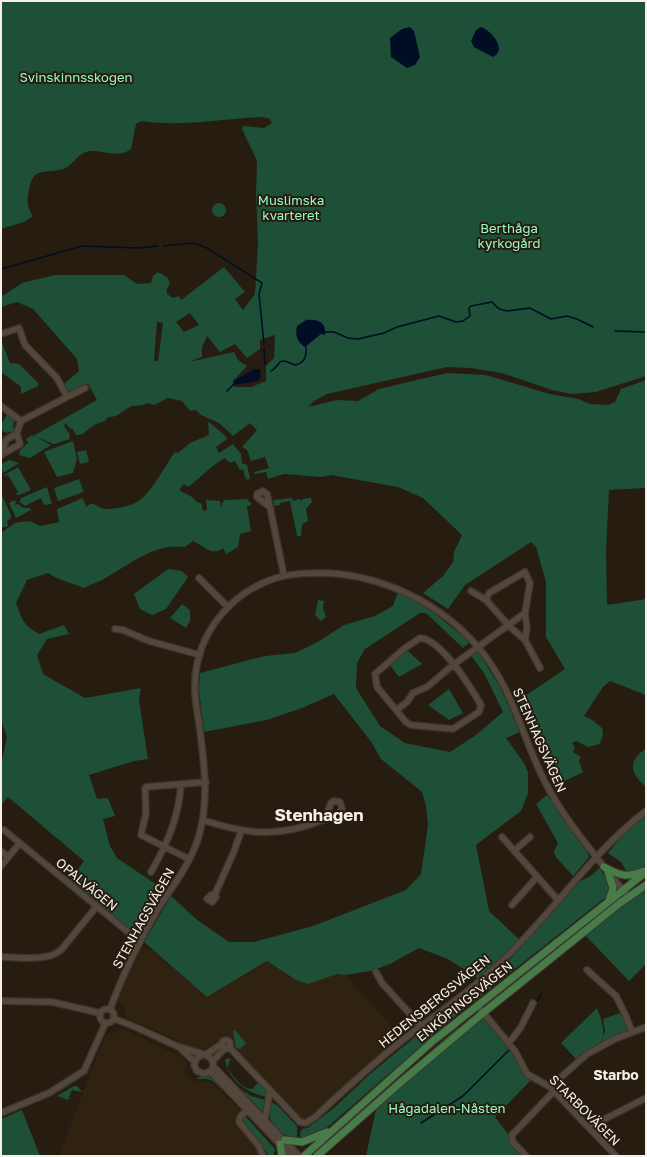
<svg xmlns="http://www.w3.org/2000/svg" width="647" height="1157" font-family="'Golos Text',sans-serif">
<rect width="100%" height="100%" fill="#261c10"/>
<!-- built -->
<path fill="#302210" d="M140 945 154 952 207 997 267 961 296 980 308 984 328 977 337 974 345 975 404 1040 303 1124 230 1048 219 1054 212 1046 197 1050 126 1017 124 1007 117 998Z
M122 1028 183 1058 187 1064 185 1072 191 1079 195 1081 210 1082 220 1090 243 1112 239 1122 263 1156H59L105 1035 115 1033Z"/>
<!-- green -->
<path fill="#1d5037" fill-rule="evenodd" d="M1 1H646V376L596 392 572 394 552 390 502 373 471 368 447 367 327 394 314 401 308 407 337 400 358 401 379 389 447 373 486 375 550 394 578 399 590 404 608 405 615 402 621 389 646 380V488L609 490 606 552 607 605 646 599V695L610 681 603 687 584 716 592 720 602 728 603 734 600 744 588 747 576 741 572 743 575 748 573 752 581 757 579 761 583 772 557 785 519 700 565 669 546 637V582L536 547 531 542 465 585 448 609 423 593 443 576 453 562 454 552 462 535 423 498 398 487 331 475 321 477 284 474 268 479 266 472 255 474 254 472 269 468 265 457 251 461 247 450 242 447 257 430 250 423 233 436 219 423 201 415 196 410 190 411 182 401 168 398 154 405 148 403C141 407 134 404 128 408 121 412 116 418 108 417L106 420C102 423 96 423 93 426 87 429 84 436 76 435L73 429 69 428 66 423 64 426 69 433 70 439 54 444 33 436 97 400 88 384 69 392 64 384 79 371 77 359 33 309 17 302 1 307V297L22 283 55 275H124L137 284 151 283 153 276 158 272 168 278 170 284 167 288V294L173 298 179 296 181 300 224 267 245 292 235 299 243 310 255 294 258 244 256 193 257 161 242 129 243 126 264 128 272 123 270 119 262 117C222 119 181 127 141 121L136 124 131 149C118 159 106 150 91 151 80 151 74 163 66 168 57 172 48 170 39 173 29 175 27 198 28 206 29 210 32 212 32 217L24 222 1 229ZM190 313 199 325 184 332 176 322ZM157 322 163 323 158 361H154ZM275 335 274 358 266 366V381L251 387H235L233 385V381L247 366 238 360 234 352 189 362 202 357V347L207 336 220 352 235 344 247 358 260 349V340Z
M212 210a7 7 0 1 1 14 0a7 7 0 1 1-14 0Z
M1 340 10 363 19 364 39 384 38 386 21 394V387L1 372Z
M8 413 15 419 13 427 16 429 15 431 6 433 1 430V424Z
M208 422C211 423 225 435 227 438V439L216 447 219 453 233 444 241 454 242 463 247 465 250 479 246 480 247 477 244 478 245 476 243 469 240 470 235 461 230 463 225 458C210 466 201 478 188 487L184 484 179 490 192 497 198 503H201L203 511 207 510 206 500 220 501 221 507 224 500 247 499 252 504 247 507 251 531 240 534 238 547 226 554 223 548C212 557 204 546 193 541L185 547C155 543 132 563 107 577 100 582 91 584 84 588 72 583 58 580 48 573L27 580 16 603C22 619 23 625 39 634L64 625 69 634 47 639 37 655 43 674 85 698 141 688 139 700 148 759 134 761 89 775 97 799 108 798 115 816 103 819 110 846 117 858 163 889 164 893 139 937H135L68 884 84 861 8 797 1 805V764L7 737 1 721V533L15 523 20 522 30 521 40 526 59 522 57 509 83 498 86 507C94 499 97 508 105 509 113 509 126 507 133 504 149 499 165 465 175 452L178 453 190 443 209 435Z
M32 435 51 445 30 458 19 455 20 450 28 443 26 439Z
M73 441 77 459 73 473 57 477 44 452Z
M86 450 89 462 80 464 77 452Z
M9 460 19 463 3 473 1 464Z
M18 467 31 490 19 495 15 494 18 492 8 475 5 476 4 475Z
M79 479 84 492 58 501 54 488Z
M47 487 52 504 44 505 41 498 25 506 20 502 21 498Z
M1 493 11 515V518L7 521 8 526 1 528Z
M292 498 293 501 299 499 302 501V499L311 498 312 502 306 509 308 521 302 524 301 536H297L290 501 280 503V505L274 506V500Z
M15 500 16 503 13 505 18 504 23 508H30L31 510 16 518 9 503Z
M168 569 182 571 188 577 166 609 152 615 140 609 134 594Z
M398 592 429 609 470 642 463 648 426 613H420L365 649 357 663 356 688 380 726 405 743 450 752 476 735 503 712 484 673 470 654 477 650 500 687 520 732 506 738 524 763 528 772V793L521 811 476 845 489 911 521 941 479 979 448 959 419 948 390 964 371 971 345 975 337 974 308 984 296 980 267 961 207 997 144 942 171 896 196 919 229 942H254L313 926 406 890 421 874 428 825 426 806 422 792 381 759 372 743 334 694 302 708 267 720 204 732 199 690 200 673 265 656 295 653 316 643 344 625 375 616 393 606Z
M318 600 324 601 323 608 326 617 321 621 315 615Z
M182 604 190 610V621L186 628 170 618Z
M407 650 422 664 399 677 389 664Z
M449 689 463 713 449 720 428 705Z
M645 749H646V787C631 774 627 762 645 749Z
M547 795 587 852 589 857 573 876 556 857 554 852 558 843 536 804Z
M646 814V865L640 869 627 873 622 863 608 853 624 833Z
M599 868 611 885 606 897 457 1015 330 1125 322 1131 301 1140 300 1133 302 1129 307 1128 334 1108 370 1074 512 957 579 882 592 875Z
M646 889V964L629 981 585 935Z
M597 1008C602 1020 607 1035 599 1047 595 1052 584 1057 578 1061L561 1043Z
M623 1012 630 1031 600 1045 605 1031 603 1019Z
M486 1015 532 1079 495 1117 525 1156H366L377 1105Z
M458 1027 460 1029 342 1131 340 1129Z
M235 1030 246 1043 240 1049 236 1048 233 1031Z
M228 1058 231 1059 227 1067C232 1075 242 1089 252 1089L260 1081 266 1090V1097C248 1093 228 1080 225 1060Z
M201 1076 209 1077 216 1081 241 1108 213 1081 207 1079H196Z
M74 1086H77L82 1092 72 1090 68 1100 57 1096Z
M239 1088 251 1096 266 1100 264 1110 262 1111Z
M269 1101 277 1105 297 1126V1139C286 1138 271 1126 269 1114 268 1110 269 1105 269 1101Z
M22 1110 40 1156H1V1119Z
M245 1116 275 1149 273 1156H268C264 1142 243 1131 243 1118Z"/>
<!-- water -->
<path fill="#000d25" d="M410 27 414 31 420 57 415 65 407 68 391 57 390 38 402 29Z
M481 27C491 30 508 50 493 57L474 47 471 41 476 30Z
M306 320C317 319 327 322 325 335L321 334 305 347C297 342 295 335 297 326Z
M254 369H260L261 376 257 381 234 385V381Z"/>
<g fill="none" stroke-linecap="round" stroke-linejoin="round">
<!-- stream -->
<path stroke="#000d25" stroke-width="1.5" d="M163 246 194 243 207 248 262 283 259 294 264 344
M1 269 82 246 138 248 158 246
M615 331 646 332
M325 332H334L348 338 358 339 384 333 397 327 439 316 456 322 463 321 470 316 469 308 471 306 492 302 499 309 507 311 530 308 551 319 567 316 577 319 593 327
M264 349 265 364
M271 371C283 364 275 356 295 365 305 363 307 356 306 347
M227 391 234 384
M535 1005 541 994
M513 1045 520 1032
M421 1123 463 1096 510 1049"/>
<defs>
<path id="minor" d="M1 334 19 328 25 345 57 378 67 397 21 421 16 436
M67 397 85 388
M1 406 21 421
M14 435 18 437 20 444 1 455 6 440Z
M270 507 267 494 263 491 257 494V497L270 507 284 576
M199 578 228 607
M471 591 486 600
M525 613 527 628 525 640
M115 629 123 630 149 641 200 655
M420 638C441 639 471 688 481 705L479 712 453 729 411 725 406 722 377 687 375 674 405 648Z
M396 710 407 702 413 693 427 687 453 665 525 613 530 583 525 572 489 593 486 600 509 626 525 640 540 668
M203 820C248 835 280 838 325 819L331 803 334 801 340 802 342 809 339 813 325 819
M4 830 140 942
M502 837 558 900
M1 851 8 857
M514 851 530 837
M189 859 141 835 146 813 145 789 146 787 206 782
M1 866 19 844
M151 872C167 844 179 817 181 784
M215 894 216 897 212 902 207 899 211 895 215 894 233 854 241 832
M512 905 537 877
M1 957C19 957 47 962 61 950L97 906
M587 970 616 996 625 1014 632 1032
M376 972 382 983 421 1026
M1 1001 52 1002 100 1013
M477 1005 515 1051 527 1074 550 1087 616 1156
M100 1016a7 7 0 1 1 14 0a7 7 0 1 1-14 0Z
M110 1009C123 974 139 941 158 909 172 887 190 864 198 839 210 800 204 763 199 723 197 710 194 696 195 683 196 634 231 592 276 578 293 573 310 573 327 573 384 576 440 603 478 647 512 686 522 737 545 782 567 825 599 859 628 897
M114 1019C136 1026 156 1037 177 1046 184 1049 204 1053 209 1057 214 1061 214 1066 211 1071L204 1074 197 1071 194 1065 197 1058 202 1055
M509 1043 521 1027 533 1003
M230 1048V1042L227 1040 223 1041V1047L226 1049 230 1048 300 1122 306 1123 315 1117C342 1092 370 1066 399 1043 434 1016 471 991 503 960 553 913 591 853 646 811
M181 1049 195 1062
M205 1055 223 1043
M213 1061 225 1048
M213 1066 299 1156
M209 1072 214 1075 291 1156
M550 1087 587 1054 615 1039 646 1027
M250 1107 240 1117 239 1122 259 1146 263 1156
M1 1113 49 1093 84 1071 105 1024
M265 1119 270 1090
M589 1127 646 1098
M526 1156 512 1141V1135L554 1091"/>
<path id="major" d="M604 867C621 876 626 878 644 871
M608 872 613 888 609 900
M285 1140 302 1142 327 1132
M280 1144 282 1156
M304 1156 433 1041 646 872
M317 1156 401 1082 483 1013 620 903 646 885"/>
</defs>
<!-- minor casing -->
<use href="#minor" stroke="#3d352f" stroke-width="8"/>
<!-- major casing -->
<use href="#major" stroke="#3d352f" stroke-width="9"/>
<!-- minor -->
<use href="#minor" stroke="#52473a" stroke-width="5.5"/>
<!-- major -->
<use href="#major" stroke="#477c49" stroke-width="7"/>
</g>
<g text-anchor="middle" stroke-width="4" stroke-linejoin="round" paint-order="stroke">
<!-- park labels -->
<g font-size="13" fill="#96fcc6" stroke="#261c10">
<text x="76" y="82">Svinskinnsskogen</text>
<text x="291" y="205">Muslimska<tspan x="291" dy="15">kvarteret</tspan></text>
<text x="509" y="233">Berthåga<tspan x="509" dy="15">kyrkogård</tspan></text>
<text x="447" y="1113">Hågadalen-Nåsten</text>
</g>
<!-- street labels -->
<g font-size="13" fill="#f7f0e8" stroke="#261c10">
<text transform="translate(540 740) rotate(66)" y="5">STENHAGSVÄGEN</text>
<text transform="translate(87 884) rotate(39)" y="5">OPALVÄGEN</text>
<text transform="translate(143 918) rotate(-61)" y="5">STENHAGSVÄGEN</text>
<text transform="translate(434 1001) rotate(-39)" y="5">HEDENSBERGSVÄGEN</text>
<text transform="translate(464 1001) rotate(-39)" y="5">ENKÖPINGSVÄGEN</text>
<text transform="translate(585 1110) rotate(45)" y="5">STARBOVÄGEN</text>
</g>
<!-- neighbourhood labels -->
<g font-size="14" font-weight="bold" fill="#f7f0e8" stroke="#261c10">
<text x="616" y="1080">Starbo</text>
</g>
<!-- district labels -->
<g font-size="17" font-weight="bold" fill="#f7f0e8" stroke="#261c10">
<text x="319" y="821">Stenhagen</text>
</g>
</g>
<!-- border -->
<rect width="647" height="1157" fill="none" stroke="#f7f0e8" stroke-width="4"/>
</svg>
